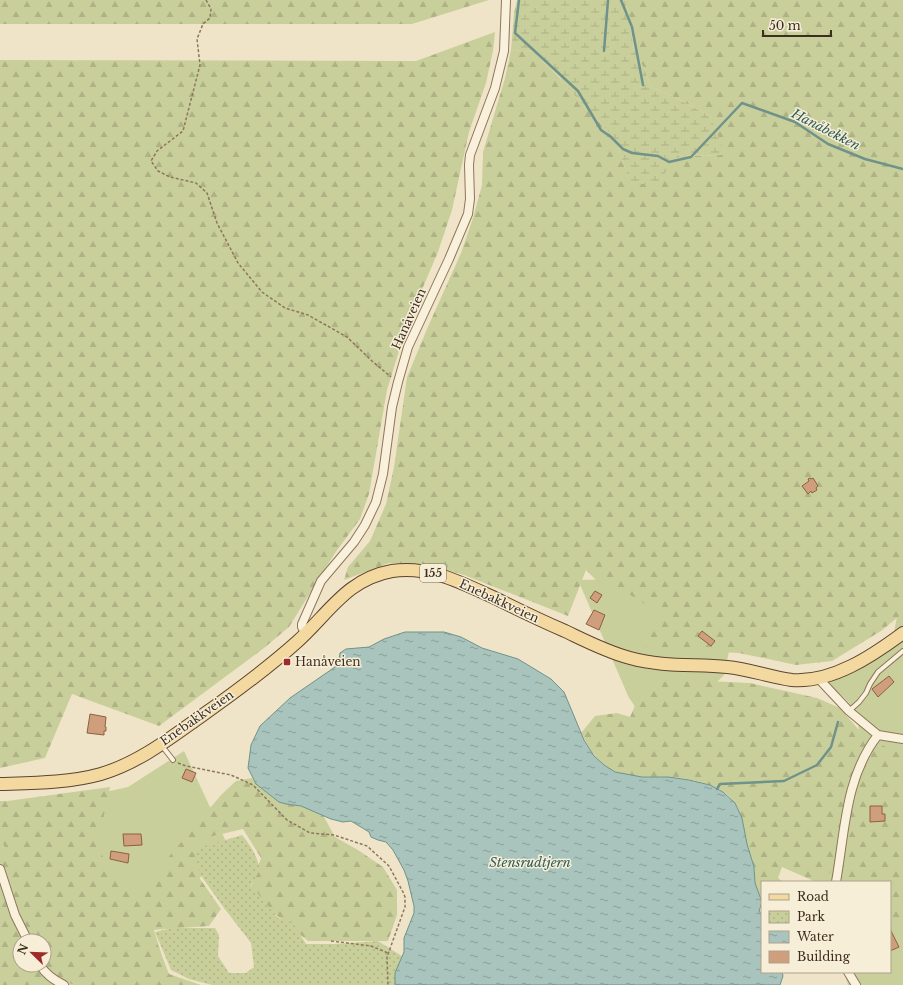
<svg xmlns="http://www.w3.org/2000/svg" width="903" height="985" font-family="'Libre Baskerville',serif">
<defs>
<pattern id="forest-firs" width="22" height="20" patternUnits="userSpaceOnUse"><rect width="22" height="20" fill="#c9cf9b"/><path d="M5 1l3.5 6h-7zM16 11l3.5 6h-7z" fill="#aeb285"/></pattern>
<pattern id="wetland-marsh" width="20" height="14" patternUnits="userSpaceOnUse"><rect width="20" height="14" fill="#c9cf9b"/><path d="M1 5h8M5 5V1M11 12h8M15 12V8" fill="none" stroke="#aeb285"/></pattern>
<pattern id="park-dots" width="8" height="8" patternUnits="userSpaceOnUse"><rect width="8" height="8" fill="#c9cf9b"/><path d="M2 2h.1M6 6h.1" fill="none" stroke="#aeb285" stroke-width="1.8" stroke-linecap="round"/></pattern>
<pattern id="water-ripples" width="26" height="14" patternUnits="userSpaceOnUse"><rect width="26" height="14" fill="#a9c4bc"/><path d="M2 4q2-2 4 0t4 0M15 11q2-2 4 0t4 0" fill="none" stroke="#8ba098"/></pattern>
</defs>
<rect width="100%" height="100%" fill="#f0e4c8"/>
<!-- grass -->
<path fill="#c9cf9b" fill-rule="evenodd" d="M903 571V985H848L844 972H890V882H816L801 835 859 732C858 723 857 714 852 707 844 694 829 686 815 682L893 637 897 617Z
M745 576 724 675 687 712 637 709 629 698 578 580Z
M184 751 228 846 154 930 171 985H0V801H64L128 787ZM20 941H44V965H20Z"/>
<!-- forest -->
<path fill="url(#forest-firs)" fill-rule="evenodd" d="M0 0H489L412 24H0Z
M625 0H903V613L881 631 832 661 796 665 739 653 645 648 659 613 634 597 617 588 597 581 586 570 568 616 464 575 427 564 389 563 344 580 348 567 370 541 386 504 394 467 407 377 427 329 461 253 473 218 482 185 483 152 505 78 511 50 534 52 560 78 561 81 616 140 628 178 677 156 722 155 710 116 680 100 651 87 645 70 634 50 630 19Z
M495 32 493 51 486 83 469 132 452 210 438 252 415 306 399 351 387 390 369 494 360 519 335 553 289 627 264 648 159 726 72 694 45 758 0 768V60L416 61Z
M685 680 750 683 817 698 840 708 865 737 903 755V922L890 915V882H849L832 871 816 882 782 867 778 878 783 882H762V902C760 896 756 891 755 885 754 879 756 873 754 867 752 859 748 852 746 844 743 831 743 814 735 803 721 783 691 779 668 777 646 776 622 780 604 765 593 757 588 744 581 733L595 716 617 713 630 717 634 708 637 692 654 682Z
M252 778 256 784 279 802 286 804 301 806 323 815 335 837 358 850 383 867 397 890V915L388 941H308L249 893 261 858 243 829 200 839 196 873 221 909 209 926 152 930 169 974 201 985H76L55 979 37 985H0V855L7 852 0 837V802L110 787 103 820 91 836 120 887 142 897 167 859 221 795 236 781ZM20 941H44V965H20Z"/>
<!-- wetland -->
<path fill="url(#wetland-marsh)" d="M517 0H625L630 19 634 50 645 70 651 87 680 100 710 116 723 148V155L677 156 657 184H636L628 178 616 140 561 81 560 77 534 52 511 50 514 13Z"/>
<!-- park -->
<path fill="url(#park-dots)" d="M242 835C251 846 257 855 260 870L251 885 278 918 293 923 306 944H335L378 941 405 958 398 985H212L189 979 171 970 155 932 172 928H215L219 935 218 956 229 973H246L254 967 251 943 224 908 199 873 195 849Z"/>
<!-- water -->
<path fill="url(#water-ripples)" stroke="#6f938a" d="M405 632H444L461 637 482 648 518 659 551 679 564 692 584 740 594 756 604 765 615 772 642 777H668L689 780 710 785 723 792 735 803 742 818 747 844 754 867 755 883 762 902 759 911 762 915V972H782L783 976 780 985H395V973L404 952V938L414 913V906L408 881 404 870 393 850 386 842 378 840 371 837 369 832 351 821 343 822 331 819 301 806 286 804 279 802 256 784 248 768 251 745 260 726 290 698 335 667 339 660 340 653 346 649 369 647 384 639Z"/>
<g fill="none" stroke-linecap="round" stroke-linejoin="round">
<!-- stream -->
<path stroke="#6f938a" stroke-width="2.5" d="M519 0 515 33 578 91 601 130 611 137 623 149 632 153 658 156 669 162 691 157 742 103 795 122 828 144 865 159 903 169
M621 0 632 27 643 85
M604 51 608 0
M717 789 720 784 784 781 817 765 831 747 838 722"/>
</g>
<!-- building -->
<path fill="#cf9f7d" stroke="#8d5f41" d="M810 478 811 479 813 478 818 486 816 488 817 490 812 493 811 491 808 494 802 486 809 481 808 479Z
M595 591 602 595 597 603 590 598Z
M594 610 605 615 599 630 586 624Z
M702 631 715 641 711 646 698 636Z
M889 676 894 682 878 697 872 689Z
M90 714 106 717 105 727H106V731H104V735L87 733Z
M186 769 196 773 192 782 182 778Z
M870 806H882V814H885V821L870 822Z
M123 834H141L142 845 124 846Z
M111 851 129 854 128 863 110 859Z
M890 929 899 947 890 951Z"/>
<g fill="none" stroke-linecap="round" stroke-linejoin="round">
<defs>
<path id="lane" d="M849 711 859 702 866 693 870 684 878 672 903 651
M162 746 173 760"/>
<path id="street" d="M306 634 302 627V624L321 581 354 542 365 525 376 502 383 474 392 407 398 382 408 347 449 259 468 214 470 199 469 165 470 155 495 88 504 51 506 0
M818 678 849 711 878 735
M878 735 903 739
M0 869 15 915 28 941
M836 882C845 832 845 777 878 735
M40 965C46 975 54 980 64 985
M848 972 856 985"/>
<path id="primary" d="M0 784C33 783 69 783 101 774 138 763 169 739 200 717 234 693 267 669 298 641 329 613 347 579 392 571 429 565 464 584 497 599 519 610 542 621 565 631 586 641 607 652 630 658 662 667 694 664 727 667 749 669 770 677 792 680 832 683 872 656 903 633"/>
</defs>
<!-- lane casing -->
<use href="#lane" stroke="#8d765c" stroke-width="6"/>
<!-- street casing -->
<use href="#street" stroke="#8d765c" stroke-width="10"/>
<!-- primary casing -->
<use href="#primary" stroke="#5b4430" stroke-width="14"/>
<!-- path -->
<path stroke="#8d765c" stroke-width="1.5" stroke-dasharray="3 2" stroke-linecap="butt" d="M206 0 211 9 210 18 203 24 197 39 200 65 183 131 157 151 151 161 158 171 170 177 196 183 207 193 217 223 238 263 262 292 285 308 308 315 347 337 372 361 391 377
M178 763 186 766 231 775 253 785 287 820 310 833 334 835 367 846 389 866 403 892 405 897V907L387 957 388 985
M331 941 371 946 388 953"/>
<!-- lane -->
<use href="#lane" stroke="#faf1dc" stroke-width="4"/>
<!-- street -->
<use href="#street" stroke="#faf1dc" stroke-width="8"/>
<!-- primary -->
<use href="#primary" stroke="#f3d9a0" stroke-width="12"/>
</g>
<!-- markers -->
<rect fill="#9e2a2b" stroke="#f7eed8" stroke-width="1.5" x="283" y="658" width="8" height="8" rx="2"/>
<g text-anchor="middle" stroke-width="3" stroke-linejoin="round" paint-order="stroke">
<!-- shield labels -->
<rect fill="#f7eed8" stroke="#756857" stroke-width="1" x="420" y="564" width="26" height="18" rx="3"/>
<g font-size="11" font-weight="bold" fill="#3d2e20">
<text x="433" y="577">155</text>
</g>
<!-- street labels -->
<g font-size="12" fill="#3d2e20" stroke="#f7eed8">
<text transform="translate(409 319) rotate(-66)" y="4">Hanåveien</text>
<text transform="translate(499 601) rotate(25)" y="4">Enebakkveien</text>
<text transform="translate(197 718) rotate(-35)" y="4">Enebakkveien</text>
</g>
<!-- poi labels -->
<g font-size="12" fill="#3d2e20" stroke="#f7eed8" text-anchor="start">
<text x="295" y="666">Hanåveien</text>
</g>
<!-- water labels -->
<g font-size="13" font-style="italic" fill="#2f5d5a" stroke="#f7eed8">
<text transform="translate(826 129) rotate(27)" y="5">Hanåbekken</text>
<text x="530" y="867">Stensrudtjern</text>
</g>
</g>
<!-- legend -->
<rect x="761" y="881" width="130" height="92" fill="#f7eed8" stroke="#ada18e"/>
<rect x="769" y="894" width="20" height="6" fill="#f3d9a0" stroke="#ada18e"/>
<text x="797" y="901" font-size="12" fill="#3d2e20">Road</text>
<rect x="769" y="911" width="20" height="12" fill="url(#park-dots)" stroke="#ada18e"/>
<text x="797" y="921" font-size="12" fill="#3d2e20">Park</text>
<rect x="769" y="931" width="20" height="12" fill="url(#water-ripples)" stroke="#ada18e"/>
<text x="797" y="941" font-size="12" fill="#3d2e20">Water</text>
<rect x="769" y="951" width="20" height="12" fill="#cf9f7d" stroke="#ada18e"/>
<text x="797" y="961" font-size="12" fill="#3d2e20">Building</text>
<!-- north arrow -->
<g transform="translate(32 953) rotate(293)"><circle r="19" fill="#f7eed8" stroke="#ada18e"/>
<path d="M0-3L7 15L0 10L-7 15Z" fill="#9e2a2b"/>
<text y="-6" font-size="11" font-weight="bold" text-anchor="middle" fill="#3d2e20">N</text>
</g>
<!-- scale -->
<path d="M763 30v6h68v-6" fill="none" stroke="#3d2e20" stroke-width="2"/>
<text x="769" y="30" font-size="12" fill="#3d2e20" stroke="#f7eed8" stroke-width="3" paint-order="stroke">50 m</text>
</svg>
